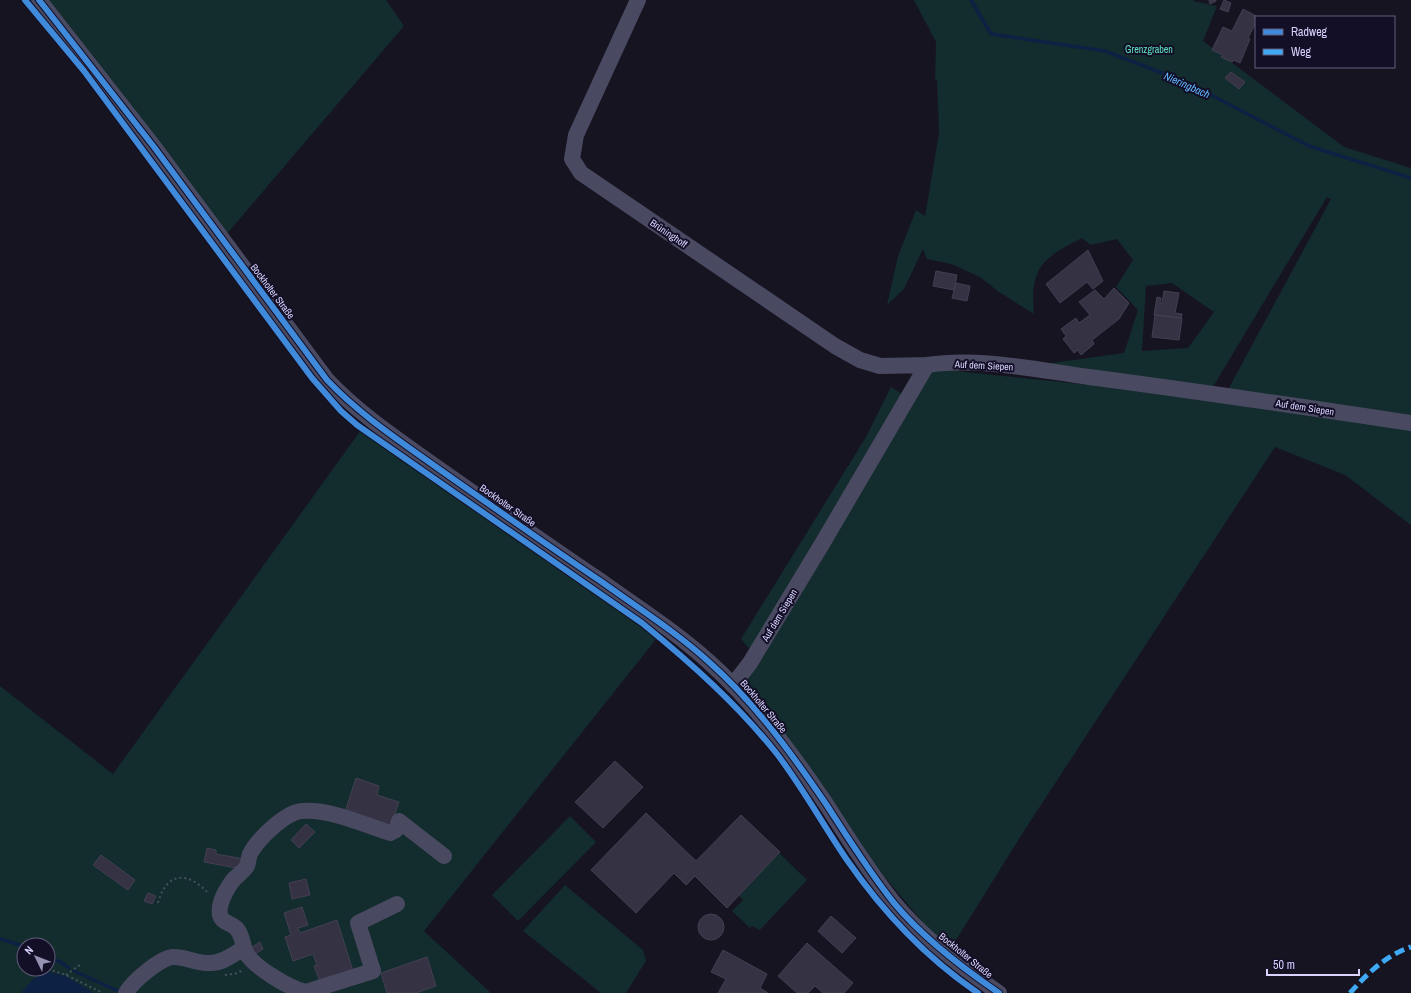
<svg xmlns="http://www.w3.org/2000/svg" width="1411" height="993" font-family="'Archivo Narrow',sans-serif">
<rect width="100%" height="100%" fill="#161421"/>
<!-- green -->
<path fill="#132c2d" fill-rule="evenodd" d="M46 0H386L404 26 226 235Z
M914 0H1194L1193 1 1217 6 1203 41 1344 147 1411 168V525L1345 475 1275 447 1022 834 951 948 925 925 873 863 748 690 746 678 758 659 741 639 866 437 891 387 912 400 923 378 936 369 1223 399 1331 199 1327 197 1211 390 1045 364 1124 353 1138 310 1116 287 1133 260 1117 239 1091 245 1082 238C1042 258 1030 268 1034 314L999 292 980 277 951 264 927 259 923 249 904 289 887 305 898 256 916 210 925 216 939 133 937 80 935 79 936 42ZM1172 283 1214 312 1188 348 1142 351 1146 286Z
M361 430 657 638 424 931 491 993H0V686L113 774ZM24 945H48V969H24Z
M570 816 596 842 518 921 492 895Z
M779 853 807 880 760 930 752 926 750 928 732 911 743 900 739 896Z
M565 885 643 950 646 961 626 993H601L523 931Z"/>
<!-- water -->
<path fill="#0d2144" d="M48 972 65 976 94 993H21L34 978Z"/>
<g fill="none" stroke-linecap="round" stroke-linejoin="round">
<!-- stream -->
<path stroke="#0d2144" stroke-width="3.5" d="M971 0 991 34 1105 51 1188 83 1309 146 1411 178
M0 939 20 945 21 950 24 951
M48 961H59L69 968
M74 971 118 991"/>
</g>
<!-- building -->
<path fill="#343243" stroke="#433f54" d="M1209 0H1216V1L1210 4Z
M1224 0 1231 3 1228 12 1220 9Z
M1243 9 1258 17H1256V22L1248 38 1250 39 1240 63 1234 60 1232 62 1221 57 1223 55 1212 50 1223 27 1232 31Z
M1231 72 1245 82 1239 89 1225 78Z
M1088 250 1103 281 1093 289 1087 282 1060 303 1046 284Z
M936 271 957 275 954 290 933 286Z
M956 283 970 286 967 301 952 298Z
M1114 288 1129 303 1119 319 1092 340 1094 344 1081 355 1078 350 1074 353 1063 339 1066 336 1061 329 1076 318 1079 323 1090 315 1079 302 1095 290 1104 299Z
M1164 291 1179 293 1175 313 1182 314 1181 318 1154 315 1157 297 1161 298 1160 303H1162Z
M1155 315 1182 318 1179 340 1152 337Z
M615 761 643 787 603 828 575 802Z
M356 778 379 786 377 795 399 802 389 830 344 815Z
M646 813 696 861 741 815 780 852 727 908 695 876 686 885 674 873 636 913 591 870Z
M306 824 315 832 299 848 291 840Z
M207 848 216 850V854L244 859 242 869 204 862Z
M101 855 135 880 128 890 93 865Z
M306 879 310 895 292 899 289 883Z
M148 893 156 896 152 904 144 901Z
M302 907 308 925 298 928 300 933 337 920 353 971 320 982 314 966 317 965 313 954 293 961 285 937 291 935 284 913Z
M698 927a13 13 0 1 1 26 0a13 13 0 1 1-26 0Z
M831 916 856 938 842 953 818 931Z
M260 942 263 949 255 954 252 947Z
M807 943 853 983 844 993H823L815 986 808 993H797L778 976Z
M723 950 767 974 760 988 768 993H718L726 979 711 972Z
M427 957 436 986 416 993H387L381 973Z"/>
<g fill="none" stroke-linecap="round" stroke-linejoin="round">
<!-- path -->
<path stroke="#44505f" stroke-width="2" stroke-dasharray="2 3" stroke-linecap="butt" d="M158 903C167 870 189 872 209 894
M48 969 66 975 103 993
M66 975 81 964
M225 975 238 973 242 970"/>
<!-- minor -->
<path stroke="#4a4962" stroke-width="16" d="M39 0 154 147 327 380C360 415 400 441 439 469 493 507 547 545 602 582 638 608 676 632 709 662 755 703 792 754 826 804 848 838 869 872 894 903 923 938 961 967 999 993
M638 0 576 135 572 159 581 173 835 346 860 360 880 366 927 365
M733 685 750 663 822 544 927 365C980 357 1037 370 1089 377 1197 391 1304 407 1411 423
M397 904 358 923 373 971 306 992C290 989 254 967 246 953 242 944 243 935 236 928 231 923 222 923 220 915 218 903 227 888 234 879 238 875 244 871 247 866 249 862 248 856 251 852 259 838 286 812 302 811 331 809 362 824 390 833L396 830 399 821 444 856
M126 993C132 982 162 956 174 957 186 957 198 964 211 963 223 963 234 954 244 948"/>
<!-- quiet -->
<path stroke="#3fa9f5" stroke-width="5" stroke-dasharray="10 5" stroke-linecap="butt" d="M1350 993C1367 974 1386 955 1411 947"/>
<defs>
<path id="cycleway" d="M25 0 84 71 312 378 341 411 357 425 642 623C691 663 738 705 777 754 803 788 823 825 847 860 883 912 925 957 978 993
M39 0 154 147 327 380C360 415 400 441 439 469 493 507 547 545 602 582 638 608 676 632 709 662 755 703 792 754 826 804 848 838 869 872 894 903 923 938 961 967 999 993"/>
</defs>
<!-- cycleway casing -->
<use href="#cycleway" stroke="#130f26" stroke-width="8"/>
<!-- cycleway -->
<use href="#cycleway" stroke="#408adc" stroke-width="6"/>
</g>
<g text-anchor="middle" stroke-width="4" stroke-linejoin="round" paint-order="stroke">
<!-- park labels -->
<g font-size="10" fill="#5fe0c0" stroke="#130f26">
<text x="1149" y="53">Grenzgraben</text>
</g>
<!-- street labels -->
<g font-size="10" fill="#d9d4ff" stroke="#130f26">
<text transform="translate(669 233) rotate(34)" y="4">Brüninghoff</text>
<text transform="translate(273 291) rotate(53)" y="4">Bockholter Straße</text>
<text transform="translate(984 365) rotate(3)" y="4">Auf dem Siepen</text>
<text transform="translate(1305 407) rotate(9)" y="4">Auf dem Siepen</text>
<text transform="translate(508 505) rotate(35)" y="4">Bockholter Straße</text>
<text transform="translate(779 615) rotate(-59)" y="4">Auf dem Siepen</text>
<text transform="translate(764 706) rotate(50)" y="4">Bockholter Straße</text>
<text transform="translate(966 955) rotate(39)" y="4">Bockholter Straße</text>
</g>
<!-- water labels -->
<g font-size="11" font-style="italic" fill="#62b6ff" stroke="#130f26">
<text transform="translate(1187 85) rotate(24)" y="4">Nieringbach</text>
</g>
</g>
<!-- legend -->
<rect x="1255" y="16" width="140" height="52" fill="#130f26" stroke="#625e7d"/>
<rect x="1263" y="29" width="20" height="6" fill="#408adc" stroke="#625e7d"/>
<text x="1291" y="36" font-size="12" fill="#d9d4ff">Radweg</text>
<rect x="1263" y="49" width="20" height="6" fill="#3fa9f5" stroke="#625e7d"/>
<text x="1291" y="56" font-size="12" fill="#d9d4ff">Weg</text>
<!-- north arrow -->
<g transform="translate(36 957) rotate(313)"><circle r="19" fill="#130f26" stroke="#625e7d"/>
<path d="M0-3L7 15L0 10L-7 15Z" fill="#9591b1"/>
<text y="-6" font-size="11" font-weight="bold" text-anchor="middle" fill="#d9d4ff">N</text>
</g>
<!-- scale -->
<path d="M1267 969v6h92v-6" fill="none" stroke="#d9d4ff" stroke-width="2"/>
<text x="1273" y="969" font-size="12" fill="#d9d4ff" stroke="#130f26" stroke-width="3" paint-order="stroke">50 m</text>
</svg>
